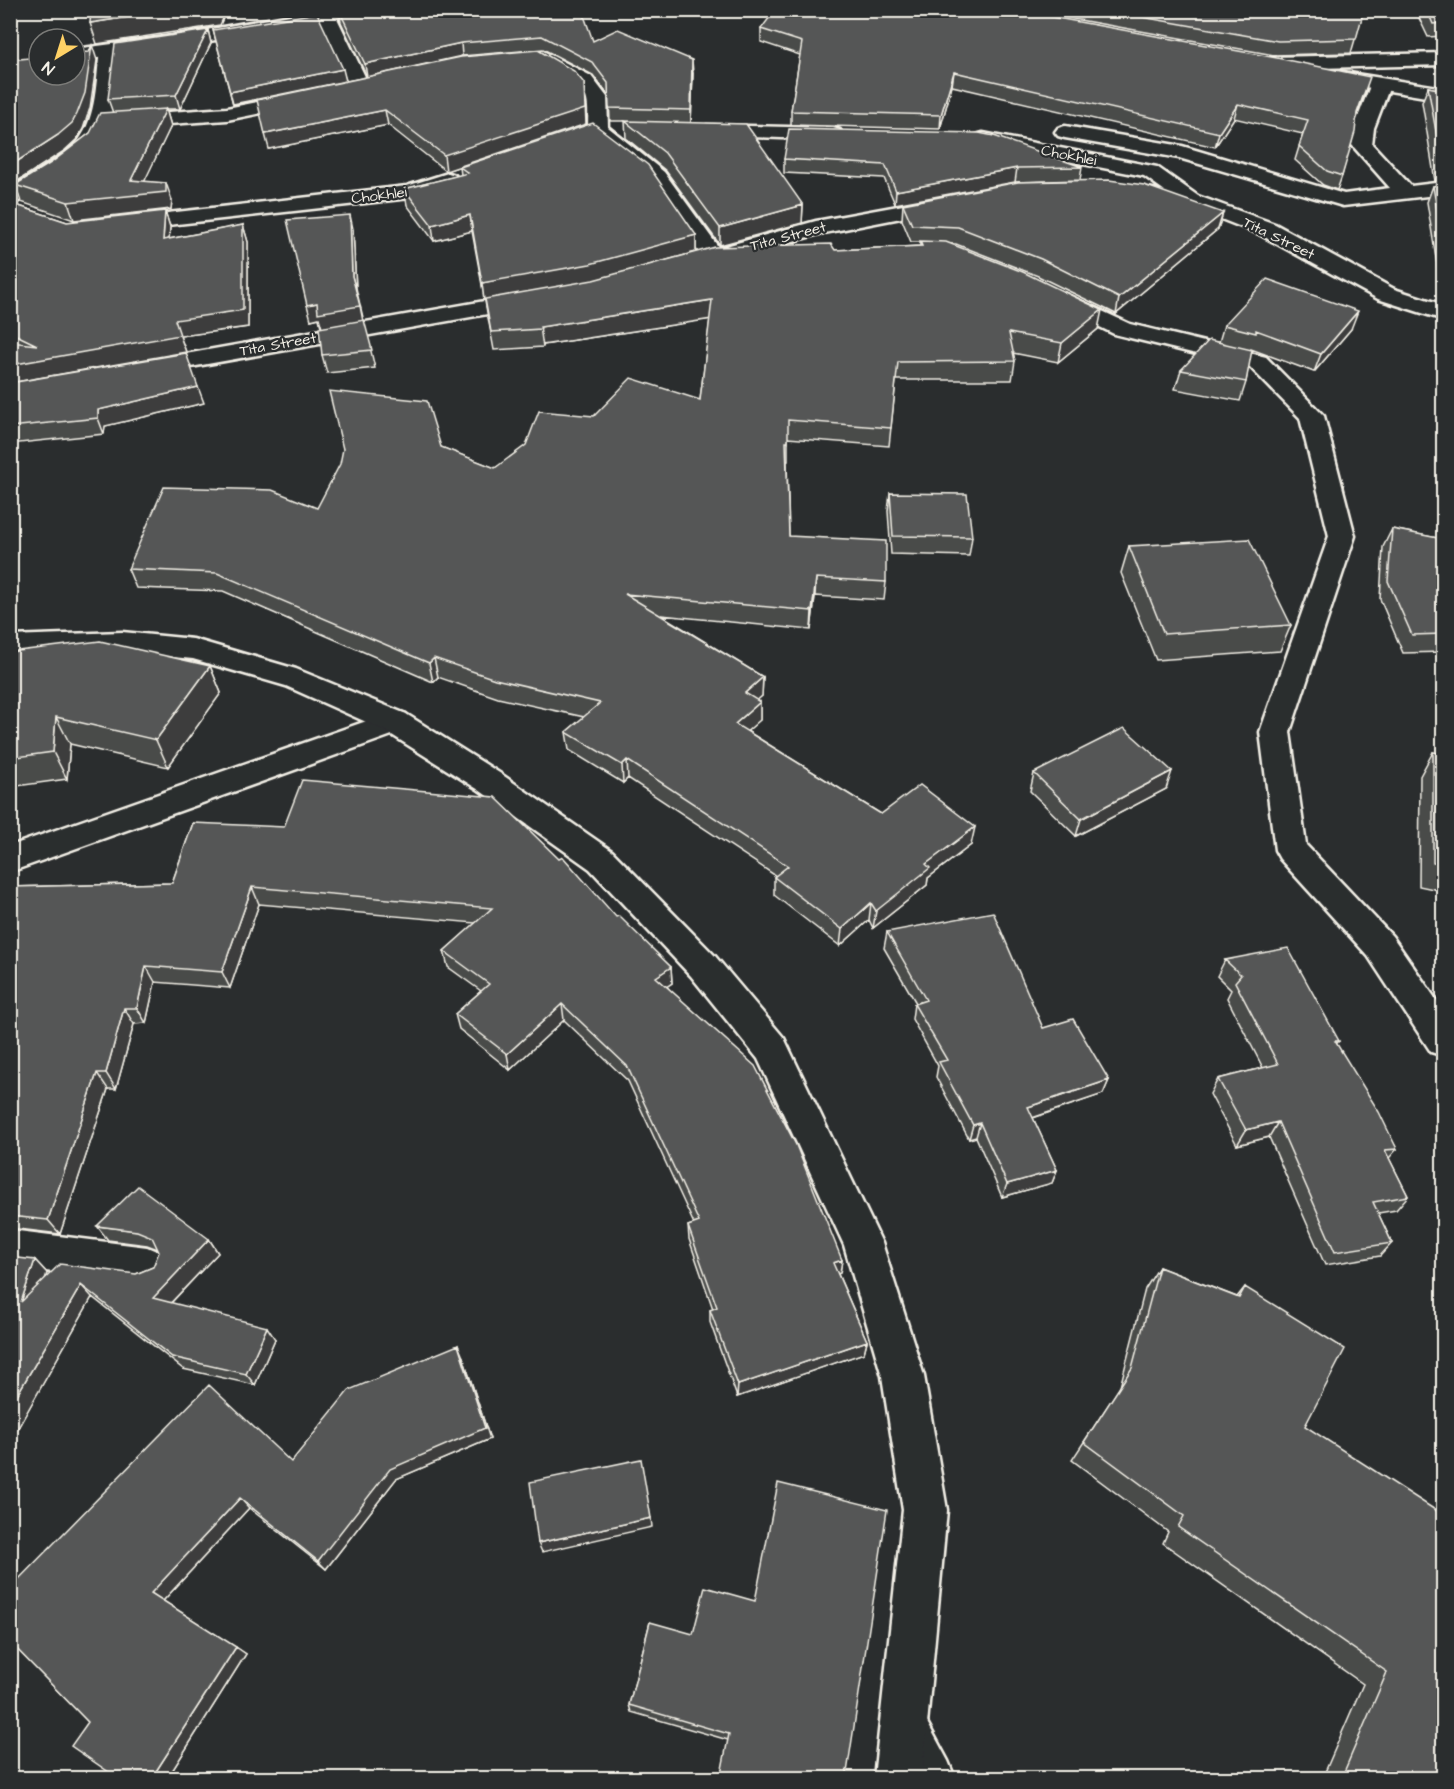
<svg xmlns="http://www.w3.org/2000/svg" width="1454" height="1789" font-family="'Architects Daughter',sans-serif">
<rect width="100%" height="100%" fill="#2a2d2e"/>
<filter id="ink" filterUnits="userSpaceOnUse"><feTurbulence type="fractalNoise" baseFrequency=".0167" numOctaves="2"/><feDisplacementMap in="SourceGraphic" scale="12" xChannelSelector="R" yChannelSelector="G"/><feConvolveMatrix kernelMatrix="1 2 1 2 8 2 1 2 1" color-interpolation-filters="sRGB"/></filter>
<g filter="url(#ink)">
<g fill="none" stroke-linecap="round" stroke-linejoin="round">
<defs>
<path id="street" d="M319 10H333L335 14 370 87 367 91H353L350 87 317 14Z
M109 45 116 47 118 51C116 70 117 93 112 111 99 157 55 179 17 202L10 204V189C27 178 67 155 79 140 97 116 96 80 100 51L102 47Z
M543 51 591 76 607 97 608 127 664 172 719 248 816 221 947 197 955 198 958 203 955 208 947 209 819 234 757 251 762 256 759 261 751 263 705 261 650 180 591 133 588 129C588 120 589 109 587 100 584 81 549 66 533 62L531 58 533 54Z
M1444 53V65L1274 69 1267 67 1265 63 1267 59 1274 57Z
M1380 80 1387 82 1390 86 1374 128 1372 144 1411 186 1444 182V194L1343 206 1179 158 1065 138 1058 136 1055 132 1058 128 1065 126 1182 146 1344 194 1390 188 1352 145 1354 128 1370 86 1373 82Z
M303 93 310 95 313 99 310 103 227 120 126 127 119 125 116 121 119 117 126 115 227 108Z
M707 125 833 128 840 130 843 134 840 138 833 140 700 135 697 131 700 127Z
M983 133 1157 167 1198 196 1275 224 1394 289 1444 305V320L1378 299 1259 234 1193 208 1134 197 1130 193 1134 189 1141 187 1165 191 1144 176 976 143 973 139 976 135Z
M448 173 455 175 458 179 455 183 410 198 123 230 115 229 112 224 115 219 123 218 407 186Z
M1059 291 1130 324 1266 357 1324 416 1355 536 1290 732 1306 845 1392 936 1444 1011V1056L1431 1052 1368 956 1280 859 1275 850 1260 732 1329 536 1300 418 1250 367 1114 334 1051 303 1048 298 1051 293Z
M530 293 538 295 541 300 538 305 146 375 137 373 134 368 137 363 146 361Z
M395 711 406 714 410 722 406 730 10 872V846Z
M10 1230 147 1247 161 1253 167 1266 161 1279 147 1285 10 1266Z
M905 1706 922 1713 948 1761 955 1778H905L881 1730 888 1713Z"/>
<path id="highway" d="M319 10H361L352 15 172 48 75 61V49L172 36Z
M1324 69 1444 88V100L1317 79 1314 75 1317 71Z
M122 632 193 639 296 669 406 714 501 774 612 851 715 956 784 1038 882 1243 924 1376 947 1510 922 1778H874L903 1510 882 1376 844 1245 758 1059 691 976 590 869 479 790 384 730 286 686 193 659 122 652 10 656V636Z"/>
</defs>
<!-- street casing -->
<use href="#street" stroke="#f4f1e8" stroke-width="5"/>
<!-- highway casing -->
<use href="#highway" stroke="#f4f1e8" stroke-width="5"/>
<!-- street -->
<use href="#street" fill="#2a2d2e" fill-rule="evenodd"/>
<!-- highway -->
<use href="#highway" fill="#2a2d2e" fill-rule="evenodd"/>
</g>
<!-- wall -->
<path fill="#494b4a" stroke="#f4f1e8" stroke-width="1.5" d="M339 10 593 41 693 73 691 123 803 205 802 223 720 245 666 171 626 138 625 121H610L609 96 593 75 543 49 462 56 399 70 585 98 586 124 446 171 388 125 269 149 336 83 233 104 213 30 346 81 367 77 341 22Z
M1024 10H1443V36L1428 37 1418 16 1363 12 1351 53 1274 55Z
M761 29 1366 91 1356 116 1342 176 1337 190 1323 185 1295 160 1303 134 1234 118 1215 147 952 86 940 129 791 125V111L800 55 761 42Z
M208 30 211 43 180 109H166L171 126 144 181 172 200 171 209 74 220 21 202 15 185 51 163 90 133 113 113 108 99Z
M1428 87 1443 90V180L1435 181 1422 102Z
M784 159 1082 167 1080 180 1015 182 895 204 884 178 784 173Z
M460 167 696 235V252L835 250 920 246V242H911L902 220 903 204 1223 213 1218 229 1116 314 1038 276 956 244H950L1098 329 1058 362 1013 353 1015 361 1012 380H896L889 446 788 438V461H787L789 536 886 582 884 600 815 596 811 630 661 615 763 677 762 696 757 700 760 702V720L747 731 881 814 971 845 928 878 927 885 873 928 869 920 840 946 774 895V877L776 876 628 778 623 783 569 750 566 732 584 717 498 698 438 677 433 682 223 591 136 588 128 569 317 508 441 447 495 468 594 416 700 400 710 319 543 345V347L494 350 472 231 434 241 407 205 404 189 461 175Z
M1443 183V302L1427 202 1433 186 1443 184Z
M10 203 67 222 165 211 170 227 169 239 243 225 248 242V327L180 336 186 352 10 383Z
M353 229 356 288 375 368 327 373 322 355 321 327 319 318 311 320Z
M1224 325 1351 329 1314 372 1251 349 1246 382 1240 401 1175 389 1181 370 1219 342Z
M10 383 204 403 105 426 104 434 10 444Z
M890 493 972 537 969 556 891 554 888 511Z
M1392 529 1443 539V652L1403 653 1380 599 1383 547Z
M1129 546 1291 625 1280 651 1156 660 1121 573Z
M10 652 210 666 221 693 168 767 70 744 67 779 10 787Z
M1433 752 1443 754V891L1419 886 1420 776Z
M1034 773 1166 789 1076 836 1030 791Z
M193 823 616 917 671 967 672 983 667 986 842 1260 840 1273 838 1274 867 1341 864 1353 737 1397 710 1322V1310L713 1309 689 1239 688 1226 694 1224 628 1081 564 1020 510 1070 459 1029 455 1014 481 991 448 967 444 951 476 923 259 904 230 988 155 982 146 1023 134 1024 116 1089H108L60 1234 10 1228V887L172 883Z
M887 932 1043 1028 1109 1080 1103 1094 1033 1118 1057 1170 1052 1183 1002 1197 976 1137 969 1139 936 1077 938 1066 912 1019 914 1004 916 1003 884 948Z
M1225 960 1339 1041 1336 1044 1397 1149 1389 1158 1408 1196 1396 1210 1378 1213 1392 1243 1380 1256 1325 1265 1269 1137 1237 1145 1210 1094 1218 1079 1263 1068 1227 998 1231 990 1217 976Z
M97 1226 209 1239 218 1253 171 1303 275 1339 255 1385 183 1369 92 1297 10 1442 35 1260 47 1273 46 1277 136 1274 153 1267 159 1252 158 1249 147 1245 108 1240Z
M1159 1267 1237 1297 1245 1287 1305 1426 1443 1779H1322L1363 1684 1163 1543 1168 1532 1072 1460 1120 1387 1145 1289Z
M463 1357 490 1439 396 1479 326 1569 249 1508 163 1601 246 1654 167 1779H119L88 1722 10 1642 291 1462Z
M650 1622 846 1779 728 1740 631 1712 629 1705Z"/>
<!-- shaded-wall -->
<path fill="#3c3d3c" stroke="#f4f1e8" stroke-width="1.5" d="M174 10H227L220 25 97 44 90 23Z
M208 30 211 43 180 109 176 95Z
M461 43 462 56 367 77 365 64Z
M92 45 97 60 90 108 83 129 77 139 64 151 10 186V166L58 135Z
M692 60 693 73 691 123V110Z
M343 69 346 81 233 104 230 92Z
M954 72 952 86 940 129 941 115Z
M584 83 586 124 446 171 444 155Z
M1238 104 1234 118 1215 147 1219 133Z
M166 109 171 126 138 195 166 183 172 200 171 209 74 220 68 202 131 180Z
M385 110 388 125 269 149 265 134Z
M1443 164V180L1435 181 1442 165Z
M1017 168 1015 182 895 204 896 191Z
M803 205 802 223 720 245V228Z
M165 211 170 227 168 256 163 240Z
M1223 213 1218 229 1116 314 1119 298Z
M350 215 353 229 356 291 352 276Z
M470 215 472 231 434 241 432 225Z
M243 225 248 242V327L180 336 186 352 10 383V365L175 320Z
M696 235V252L592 281 484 300 482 283Z
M712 300V319L543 345V347L540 327Z
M317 303 360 306 363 321 322 328 319 318 311 320 307 305Z
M1102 310 1098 329 1058 362 1062 343Z
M1358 311 1351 329 1314 372 1321 354Z
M198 387 204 403 105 426 104 434 98 418V410Z
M816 578 815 596 811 630 812 611Z
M434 658 438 677 433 682 429 663Z
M210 666 221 693 168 767 156 740Z
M763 677 762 696 745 711V693Z
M760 702V720L735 742V724Z
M56 717 70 744 67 779 53 752Z
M627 760 628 778 623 783 622 765Z
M1172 771 1166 789 1076 836 1081 819Z
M975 827 971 845 928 878 927 885 873 928 876 911 926 864Z
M252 887 259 904 230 988 222 972Z
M871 903 869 920 840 946 842 929Z
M146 966 155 982 146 1023 137 1008Z
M671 967 672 983 657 993 656 977Z
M562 1004 564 1020 510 1070 507 1054Z
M124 1008 134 1024 116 1089 106 1073Z
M97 1073 108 1089 60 1234 48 1220Z
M1109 1080 1103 1094 1023 1121 1028 1107Z
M1278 1122 1269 1137 1237 1145 1246 1130Z
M980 1123 976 1137 969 1139 973 1125Z
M1057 1170 1052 1183 1002 1197 1007 1184Z
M209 1239 218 1253 163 1311 153 1298Z
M35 1260 47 1273 34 1315 21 1302Z
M842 1260 840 1273 832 1276 833 1263Z
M81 1285 92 1297 10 1442V1407Z
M267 1327 275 1339 255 1385 246 1374Z
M867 1341 864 1353 737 1397 738 1385Z
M458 1345 463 1357 490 1439 396 1479 326 1569 318 1561Z
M240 1498 249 1508 162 1602 151 1593Z
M651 1518 652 1527 542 1552 538 1543Z
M236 1647 246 1654 167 1779H151Z"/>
<!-- building -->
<path fill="#555756" stroke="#f4f1e8" stroke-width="1.5" d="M91 10H174L90 23Z
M339 10H582L593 41 618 29 692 60 691 110 609 108 608 83 592 62 542 36 461 43 365 64Z
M775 10H1013L1277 58 1370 77 1357 113 1355 132 1342 176 1327 171 1299 146 1308 120 1238 104 1219 133 954 72 941 115 791 111 802 42 761 29Z
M1102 10H1364L1356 39 1278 41Z
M1427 10H1443V23L1433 24Z
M317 13 343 69 230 92 213 30Z
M208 30 176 95 108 99 115 44Z
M92 45 85 93 77 114 72 123 58 135 10 166V60L39 57V75H75V53L89 52Z
M538 50 574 71 584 83 585 109 444 155 385 110 265 134 257 100 461 57Z
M1428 87 1443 90V164L1442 165Z
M166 109 131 180 166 183V192L68 202 15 185 51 163 90 133 100 113Z
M625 121 746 124 803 205 720 228 665 153Z
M593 123 648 165 696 235 590 264 482 283 470 215 432 225 404 189 468 173 460 167Z
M789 129 979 133 994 136 1082 167 1017 168 896 191 885 165 784 159Z
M1109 180 1144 185 1223 213 1119 298 1041 259 958 227 912 225 903 204 1018 182Z
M1443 184V248L1433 186Z
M10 203 67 222 165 211 163 240 243 225V310L175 320 180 335 10 365V342L37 345 10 332Z
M350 215 352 276 360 306 318 313 317 303 307 305 287 220Z
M920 241 946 242 1023 272 1102 310 1062 343 1009 333 1015 361 898 362 891 428 788 420V442H786L789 536 886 541V582L816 578 812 611 625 594 763 677 745 693 760 702 735 724 881 814 920 785 975 827 926 864 930 868 876 911 871 903 842 929 774 877 788 866 627 760 622 765 566 732 600 703 495 679 434 658 429 663 217 573 128 569 164 487 272 490 317 508 340 464 343 449 329 391 427 401 441 447 495 468 526 445 539 411 594 416 631 378 700 400 712 300 540 327 541 329 491 332 485 299 593 280 715 247 831 244 835 250 922 246Z
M1267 279 1358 311 1321 354 1256 330V333L1224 325Z
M364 320 372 350 322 355 319 328Z
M1209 340 1252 350 1246 382 1181 370Z
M186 353 198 387 98 410V418L10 427V383Z
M890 493 967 494 972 537 893 536Z
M1392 529 1443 539V634L1412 635 1388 581Z
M1249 539 1291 625 1164 634 1129 546Z
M100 641 210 666 156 740 56 717 53 752 10 758V652Z
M1124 728 1172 771 1081 819 1034 773Z
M1433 752 1443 754V865L1433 863Z
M302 780 495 797 559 859 563 857 616 917 619 916 671 967 656 977 755 1066 796 1145 842 1260 833 1263 867 1341 738 1385 710 1310 717 1307 688 1226 699 1222 627 1066 562 1004 507 1054 455 1014 489 984 444 951 492 908 252 887 222 972 146 966 137 1008H124L106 1073H97L48 1220 10 1216V887L172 883 193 823 284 827Z
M993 912 1043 1028 1073 1019 1109 1080 1028 1107 1057 1170 1007 1184 980 1123 973 1125 939 1062 947 1060 914 1004 926 1000 887 932Z
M1288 948 1339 1041H1335L1379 1112 1397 1149 1385 1150 1408 1196 1373 1202 1392 1243 1335 1252 1278 1122 1246 1130 1218 1079 1278 1064 1235 982 1241 975 1225 960Z
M138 1186 209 1239 153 1298 267 1327 246 1374 172 1357 81 1285 10 1407V1257L35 1260 21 1302 60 1264 136 1274 153 1267 159 1252 152 1237 137 1231 97 1226Z
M1159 1267 1239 1298 1245 1287 1345 1349 1305 1426 1443 1515V1779H1341L1387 1672 1178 1527 1184 1516 1084 1442 1132 1368Z
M458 1345 485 1428 390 1469 318 1561 240 1498 151 1593 236 1647 151 1779H119L71 1746 88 1722 10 1642V1588L209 1385 291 1462 349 1390Z
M641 1459 651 1518 538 1543 530 1482Z
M778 1483 887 1510 846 1779H720L729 1734 629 1705 650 1622 693 1634 705 1587 755 1601Z"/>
</g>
<g text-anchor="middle" stroke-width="4.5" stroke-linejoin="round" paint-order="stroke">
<!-- far-street labels -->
<g font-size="15" fill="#f4f1e8" stroke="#2a2d2e">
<text transform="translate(1069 155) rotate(11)" y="5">Chokhlei</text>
<text transform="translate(379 195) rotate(-7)" y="5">Chokhlei</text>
<text transform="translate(788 236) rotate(-15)" y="5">Tita Street</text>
<text transform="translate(1279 238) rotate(26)" y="5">Tita Street</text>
<text transform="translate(278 344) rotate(-10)" y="5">Tita Street</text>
</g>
</g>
<!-- margin -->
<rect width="1454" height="1789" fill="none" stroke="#2a2d2e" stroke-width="36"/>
<rect x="18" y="18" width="1418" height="1753" fill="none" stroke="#f4f1e8" stroke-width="2" filter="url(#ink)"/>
<!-- north arrow -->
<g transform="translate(57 57) rotate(218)"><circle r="28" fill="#2a2d2e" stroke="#7b7b78" stroke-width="1.5"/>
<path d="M0-4.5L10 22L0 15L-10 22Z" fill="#ffd166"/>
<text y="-9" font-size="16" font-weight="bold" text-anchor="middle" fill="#f4f1e8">N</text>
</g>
</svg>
